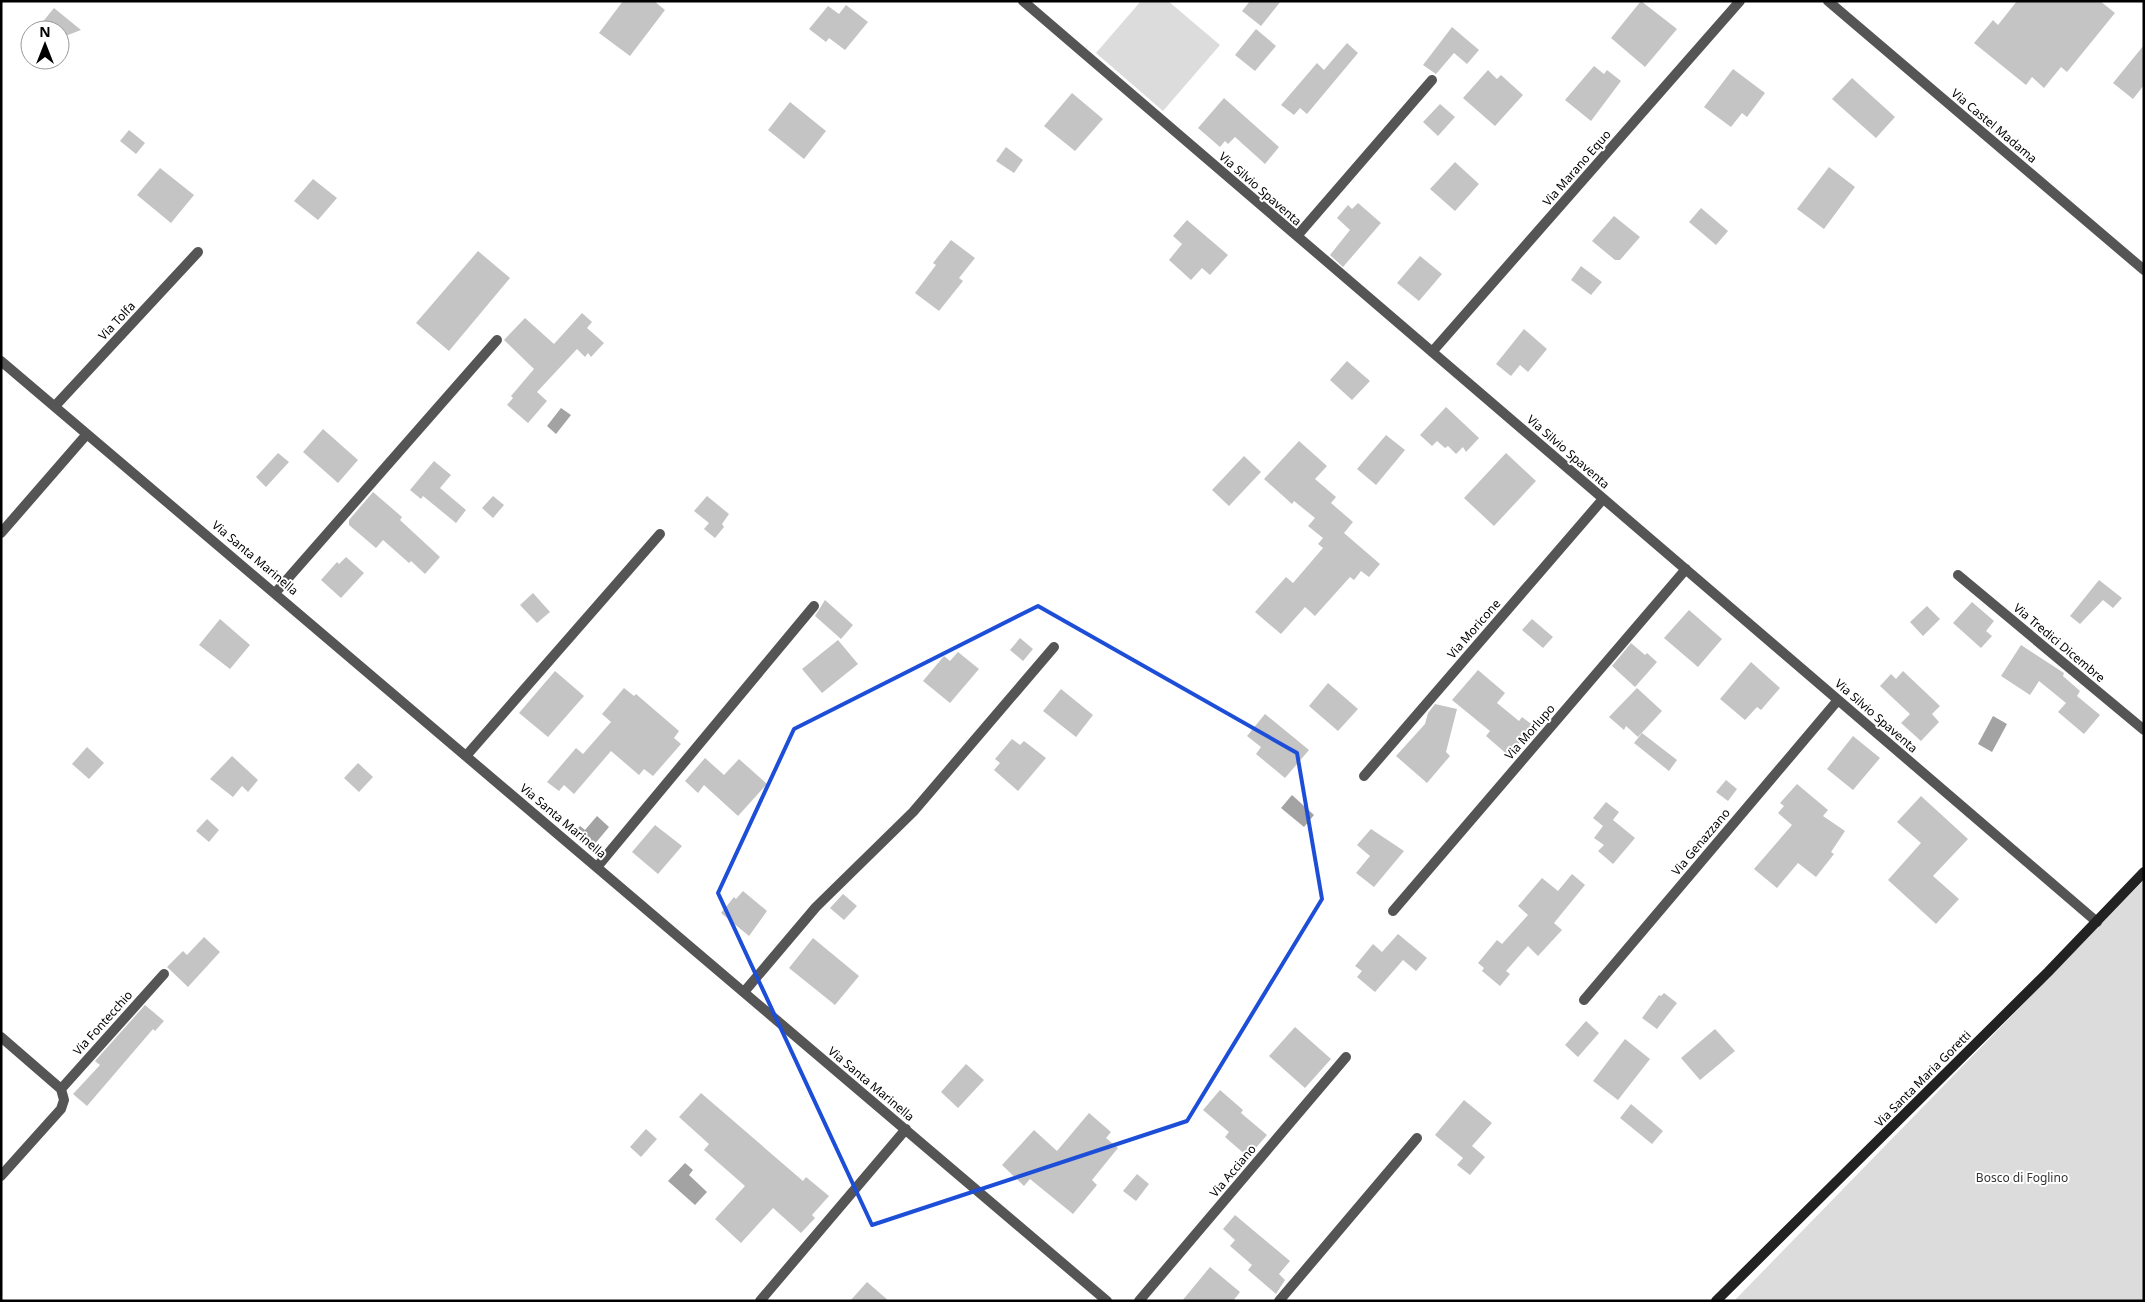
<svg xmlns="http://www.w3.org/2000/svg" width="2145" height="1302" font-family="'Noto Sans',sans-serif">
<rect width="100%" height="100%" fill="#fff"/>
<!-- green -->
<path fill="#dcdcdc" d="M1141 1H1168L1220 45 1163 111 1096 53Z
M2144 880V1301H1734Z"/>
<!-- water -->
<path fill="#a3a3a3" d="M561 408 571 415 556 434 547 426Z
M1993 716 2007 724 1992 752 1978 744Z
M1292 795 1314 815 1304 827 1281 808Z
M597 816 609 827 593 846 575 831 580 826 585 830Z
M685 1163 693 1170 689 1175 707 1192 695 1205 668 1181Z"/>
<!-- building -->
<path fill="#c4c4c4" d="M623 1H654L665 10 630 56 599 33Z
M1250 1H1281L1261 26 1242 11Z
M1641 1 1677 29 1645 67 1611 38Z
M2017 1H2100L2115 13 2067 72 2061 67 2044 88 2032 77 2026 85 1974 43 1993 20 1998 25Z
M846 5 868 22 845 50 829 38 826 42 809 29 828 6 839 14Z
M54 8 81 30 60 38V30H36Z
M1452 27 1479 50 1467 64 1454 53 1436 74 1423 65Z
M1256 29 1276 46 1255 71 1235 55Z
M1347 43 1358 53 1307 114 1300 108 1294 115 1281 105 1317 63 1324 70Z
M2144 45V85L2133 99 2113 83Z
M1594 66 1604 74 1607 70 1621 81 1591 121 1565 100Z
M1733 69 1765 93 1747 117 1742 113 1731 127 1704 107Z
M1488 70 1497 79 1501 75 1523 95 1495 126 1463 98Z
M1852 78 1895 117 1876 138 1832 99Z
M1072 93 1103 119 1075 151 1044 126Z
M1224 98 1279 147 1265 164 1235 137 1228 144 1225 141 1220 147 1198 128Z
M790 102 826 131 804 159 768 130Z
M1440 104 1455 117 1438 136 1423 122Z
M129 130 145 143 136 154 120 141Z
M1006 147 1023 160 1014 173 996 161Z
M1455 162 1479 184 1455 211 1430 189Z
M1829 167 1855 187 1824 229 1797 209Z
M160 168 194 195 171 223 137 195Z
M313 179 337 198 318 220 294 201Z
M1358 203 1381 223 1343 267 1330 255 1350 230 1337 218 1348 205 1352 209Z
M1701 208 1728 231 1716 245 1689 222Z
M1614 216 1640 237 1620 260H1615L1592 241Z
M1187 220 1228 255 1210 275 1202 268 1191 280 1169 260 1182 244 1173 236Z
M951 240 975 258 959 278 963 281 939 311 915 293 936 265 933 263Z
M478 251 510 278 449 351 416 323Z
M1420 256 1442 274 1419 301 1397 283Z
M1581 266 1602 282 1591 295 1571 280Z
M582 313 592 322 587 328 604 343 591 357 588 353 585 357 577 349 537 392 547 401 528 423 507 405 513 398 511 396 534 369 504 340 525 318 554 344Z
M1524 329 1547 349 1528 372 1520 365 1511 376 1496 364Z
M1347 361 1370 381 1352 400 1330 380Z
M1446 407 1479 438 1466 452 1463 447 1456 454 1448 446 1445 448 1437 441 1432 446 1420 435Z
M323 429 358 460 338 483 303 452Z
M1386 435 1405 450 1376 485 1357 469Z
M1299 441 1327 466 1315 479 1336 497 1331 503 1353 522 1344 533 1380 564 1369 577 1361 571 1354 580 1350 577 1315 616 1305 607 1281 634 1255 612 1286 577 1293 583 1323 548 1318 544 1323 538 1308 526 1315 518 1294 501 1292 504 1264 479Z
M278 453 289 462 266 487 256 477Z
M1506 453 1536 481 1494 526 1464 498Z
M1244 456 1261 472 1229 506 1212 490Z
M434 461 451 475 440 488 466 510 456 523 423 496 421 499 410 490Z
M373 492 402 517 400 520 440 557 425 574 411 561 409 563 383 540 376 548 349 525V520Z
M493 496 504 505 493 518 482 508Z
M707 496 729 514 722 524 724 527 715 538 704 529 709 523 694 511Z
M346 557 364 573 341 598 321 580 337 562 339 564Z
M2099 580 2122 598 2113 608 2103 600 2080 624 2070 616Z
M533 593 550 612 537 623 520 605Z
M825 600 853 625 841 639 815 616Z
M1972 602 1994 621 1986 631 1992 636 1981 648 1953 623Z
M1927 606 1940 619 1923 636 1910 622Z
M1689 610 1722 639 1698 667 1664 638Z
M220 619 250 645 230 669 199 645Z
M1532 619 1553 637 1543 648 1522 630Z
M1020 638 1033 649 1023 661 1010 650Z
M838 640 858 664 822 693 802 669Z
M1631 643 1645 655 1647 653 1657 662 1635 687 1612 666Z
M2021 645 2064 673 2063 676 2080 691 2077 696 2100 715 2084 734 2058 712 2066 703 2039 681 2030 695 2001 676Z
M958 652 979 669 950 703 923 681 944 656 950 661Z
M1751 662 1780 688 1761 710 1757 707 1745 720 1720 699Z
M1478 670 1505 693 1497 703 1519 721 1522 717 1534 726 1509 756 1486 736 1490 731 1452 700Z
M555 671 584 696 548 737 519 713Z
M1903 671 1940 706 1932 714 1939 722 1921 741 1901 723 1910 714 1880 686 1891 674 1896 679Z
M1328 683 1358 709 1338 731 1309 706Z
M624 688 634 696 636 694 679 731 674 738 681 744 653 776 644 769 639 775 611 751 574 794 564 785 559 791 547 782 576 748 583 754 611 722 602 714Z
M1637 688 1662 711 1638 737 1626 726 1624 730 1609 717Z
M1061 689 1093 715 1076 737 1043 711Z
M1435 704 1457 709 1446 752 1450 756 1427 783 1396 756 1425 724 1428 713Z
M1265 714 1309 750 1285 778 1256 754 1261 747 1247 736Z
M1642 733 1677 760 1669 771 1634 743Z
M1853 736 1880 758 1853 790 1827 769Z
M1012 739 1020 745 1024 741 1046 758 1018 791 994 770 1000 763 995 759Z
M87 747 104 763 89 779 72 764Z
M232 756 258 780 248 792 242 786 233 797 210 779Z
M705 758 724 775 739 759 767 784 738 816 704 785 698 793 685 781Z
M358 763 373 777 359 792 344 778Z
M1726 780 1737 789 1728 801 1716 792Z
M1797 784 1828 810 1823 816 1845 831 1831 852 1834 854 1816 877 1798 863 1777 888 1754 869 1792 825 1778 813 1784 806 1780 803Z
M1921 796 1968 839 1933 876 1959 899 1936 924 1888 880 1921 843 1897 822Z
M1606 802 1619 812 1613 820 1635 838 1613 864 1598 851 1604 845 1594 838 1603 826 1593 818Z
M207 819 219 830 209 842 196 831Z
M655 825 682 846 658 874 632 852Z
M1371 829 1404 851 1374 887 1356 873 1370 856 1357 845Z
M1572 874 1585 885 1554 923 1562 930 1538 956 1528 946 1506 971 1510 974 1500 986 1482 971 1484 968 1478 963 1497 940 1502 944 1528 915 1518 906 1542 878 1558 891Z
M743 891 767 911 749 936 721 913 734 897 736 899Z
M843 894 857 906 844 920 830 908Z
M1398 934 1427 958 1416 971 1403 960 1375 992 1357 977 1362 971 1355 966 1373 944 1382 952Z
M204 937 220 952 188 987 167 967 183 951 187 955Z
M813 938 859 976 835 1005 789 968Z
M1664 993 1677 1003 1657 1029 1642 1018 1659 995 1661 996Z
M145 1005 164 1021 155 1031 153 1029 87 1106 73 1094 100 1065 95 1061Z
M1586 1021 1599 1033 1578 1057 1565 1045Z
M1295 1027 1331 1059 1305 1088 1269 1056Z
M1715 1029 1735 1051 1700 1080 1681 1058Z
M1625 1039 1650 1059 1618 1100 1593 1081Z
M966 1064 984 1080 958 1108 941 1092Z
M1220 1090 1243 1110 1241 1113 1267 1135 1248 1157 1225 1137 1229 1132 1203 1110Z
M701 1093 803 1181 806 1177 829 1196 812 1215 815 1218 801 1233 773 1208 741 1243 715 1219 745 1186 704 1150 709 1144 679 1117Z
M1464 1100 1492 1123 1472 1146 1485 1157 1470 1175 1457 1165 1463 1158 1435 1135Z
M1631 1104 1663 1131 1652 1144 1620 1118Z
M1089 1113 1111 1132 1106 1138 1118 1148 1092 1180 1097 1185 1073 1214 1030 1179 1024 1186 1002 1165 1034 1130 1057 1151Z
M646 1129 657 1139 641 1157 630 1147Z
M1137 1174 1149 1184 1136 1201 1123 1191Z
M1235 1215 1290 1261 1279 1274 1285 1280 1276 1294 1248 1270 1252 1265 1230 1246 1235 1240 1223 1229Z
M1210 1267 1240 1292 1233 1301H1182Z
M867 1282 889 1301H850Z"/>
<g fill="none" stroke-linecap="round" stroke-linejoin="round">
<!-- minor -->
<path stroke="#555" stroke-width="10" d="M1023 1 2097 922
M1828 1 2144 270
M1297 236 1432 80
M1432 352 1740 1
M1 361 1107 1301
M55 406 198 252
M1 533 87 434
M1958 575 2144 730
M276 592 497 340
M466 756 660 534
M1364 776 1603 499
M597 867 814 606
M1393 911 1686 569
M744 992 816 907 913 812 1054 647
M1584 1000 1838 700
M1 1037 61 1089
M1 1176 61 1109 64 1100 61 1089 164 974
M760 1301 906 1129
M1139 1301 1346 1057
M1279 1301 1417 1138"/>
<!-- secondary -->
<path stroke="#222" stroke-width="10" d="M1716 1301 2048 972 2144 872"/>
</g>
<!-- marked area -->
<path fill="none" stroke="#1d4ed8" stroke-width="4" stroke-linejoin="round" d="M1038 606 1297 753 1322 899 1187 1121 872 1225 718 893 794 729Z"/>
<g text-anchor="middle" stroke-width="4" stroke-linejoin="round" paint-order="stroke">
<!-- street labels -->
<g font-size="12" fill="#000" stroke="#fff">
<text transform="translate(1994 126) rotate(40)" y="4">Via Castel Madama</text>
<text transform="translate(1577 168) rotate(-49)" y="4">Via Marano Equo</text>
<text transform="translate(1260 189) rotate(41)" y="4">Via Silvio Spaventa</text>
<text transform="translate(117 321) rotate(-47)" y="4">Via Tolfa</text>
<text transform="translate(1568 452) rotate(41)" y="4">Via Silvio Spaventa</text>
<text transform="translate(255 558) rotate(40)" y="4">Via Santa Marinella</text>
<text transform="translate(1474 629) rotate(-49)" y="4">Via Moricone</text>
<text transform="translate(2059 643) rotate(40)" y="4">Via Tredici Dicembre</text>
<text transform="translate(1876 716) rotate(41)" y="4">Via Silvio Spaventa</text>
<text transform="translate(1530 732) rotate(-49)" y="4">Via Morlupo</text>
<text transform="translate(563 821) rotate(40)" y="4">Via Santa Marinella</text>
<text transform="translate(1701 842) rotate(-50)" y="4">Via Genazzano</text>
<text transform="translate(103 1023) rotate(-48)" y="4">Via Fontecchio</text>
<text transform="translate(1923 1079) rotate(-45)" y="4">Via Santa Maria Goretti</text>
<text transform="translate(871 1084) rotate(40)" y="4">Via Santa Marinella</text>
<text transform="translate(1233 1171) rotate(-50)" y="4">Via Acciano</text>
</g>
<!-- park labels -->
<g font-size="12" fill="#333" stroke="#fff">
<text x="2022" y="1182">Bosco di Foglino</text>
</g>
</g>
<!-- border -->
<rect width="2145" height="1302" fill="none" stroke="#000000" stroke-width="5"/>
<!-- north arrow -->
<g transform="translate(45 45)"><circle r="24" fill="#ffffff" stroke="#999999"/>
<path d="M0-4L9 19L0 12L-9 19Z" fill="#000000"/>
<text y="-8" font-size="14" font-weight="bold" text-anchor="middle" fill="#000000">N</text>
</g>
</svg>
